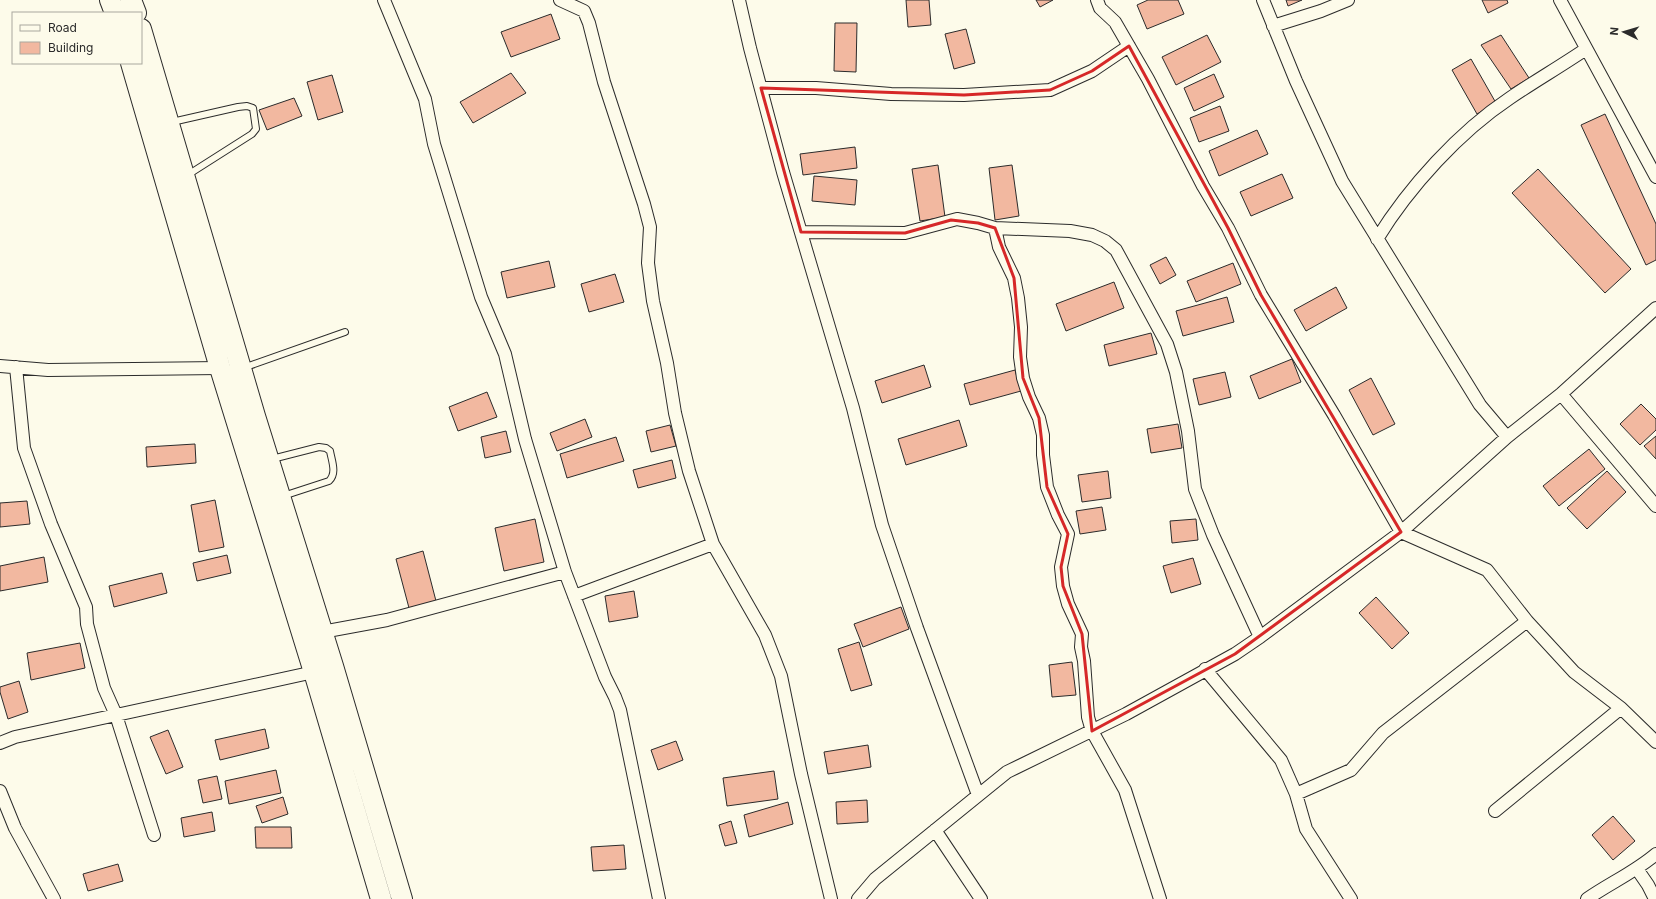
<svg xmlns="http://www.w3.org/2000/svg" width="1656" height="899" font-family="Inter,sans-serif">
<rect width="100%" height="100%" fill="#fdfbea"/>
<!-- building -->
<path fill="#f2b8a0" stroke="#2b2b2b" d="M906 0H929L931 25 908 27Z
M1036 0H1053L1040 7Z
M1148 0H1178L1184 14 1147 29 1137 5Z
M1286 0H1302L1288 6Z
M1482 0H1507L1508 3 1488 13Z
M551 14 560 39 511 57 501 32Z
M835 23H857L856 72 834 71Z
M966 29 975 63 954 69 945 34Z
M1207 35 1221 62 1176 85 1162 57Z
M1501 35 1529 78 1511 89 1481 45Z
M1471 59 1496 103 1477 114 1452 70Z
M511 73 526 93 473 123 460 102Z
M1214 74 1224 97 1194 111 1184 88Z
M332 75 343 112 318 120 307 82Z
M294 98 302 116 267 130 259 110Z
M1220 106 1229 131 1199 142 1190 118Z
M1605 114 1656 224V260L1646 265 1581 125Z
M1257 130 1268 154 1219 176 1209 151Z
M855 147 857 168 803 175 800 154Z
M938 165 945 217 920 221 912 169Z
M1012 165 1019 216 995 220 989 168Z
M1538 169 1631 269 1605 293 1512 193Z
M1282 174 1293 198 1251 216 1240 192Z
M814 176 857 180 855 205 812 201Z
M1166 257 1176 275 1160 284 1150 265Z
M549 261 555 287 507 298 501 272Z
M1233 263 1241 284 1196 302 1187 281Z
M615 274 624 302 589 312 581 284Z
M1114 282 1124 308 1066 331 1056 304Z
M1336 287 1347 308 1306 331 1294 310Z
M1227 297 1234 322 1183 336 1176 311Z
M1151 333 1157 354 1109 366 1104 345Z
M1292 359 1301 382 1259 399 1250 376Z
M924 365 931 387 882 403 875 381Z
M1015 370 1021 391 970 405 964 384Z
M1225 372 1231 397 1199 405 1193 379Z
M1371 378 1395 424 1373 435 1349 390Z
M487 392 497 417 458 431 449 407Z
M1641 404 1656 419V430L1640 445 1620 424Z
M585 419 592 437 557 451 550 433Z
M959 420 967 446 906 465 898 439Z
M1178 424 1182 448 1151 453 1147 429Z
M670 425 676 446 651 452 646 431Z
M506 431 511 452 485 458 481 437Z
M1656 436V459L1644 446Z
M616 437 624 461 567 478 560 454Z
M195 444 196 463 147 467 146 447Z
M1589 449 1605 469 1559 506 1543 486Z
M672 460 676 478 638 488 633 470Z
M1108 471 1111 498 1082 502 1078 475Z
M1607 471 1626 492 1587 529 1567 508Z
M215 500 224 547 199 552 191 505Z
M27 501 30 524 0 527V503Z
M1102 507 1106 530 1080 534 1076 511Z
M535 519 544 562 504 571 495 528Z
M1196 519 1198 540 1172 543 1170 521Z
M423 551 436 601 409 608 396 559Z
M227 555 231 573 197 581 193 563Z
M44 557 48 582 0 591V566Z
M1193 558 1201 584 1171 593 1163 566Z
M162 573 167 593 114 607 109 586Z
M634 591 638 617 609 622 605 596Z
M1376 597 1409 633 1392 649 1359 613Z
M901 607 909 629 863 647 854 624Z
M859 642 872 685 851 691 838 649Z
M80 643 85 668 31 680 27 653Z
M1072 662 1076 695 1052 697 1049 665Z
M19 681 28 712 8 719 0 692V687Z
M265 729 269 748 220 760 215 740Z
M168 730 183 767 166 774 150 737Z
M676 741 683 760 658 770 651 750Z
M868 745 871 767 828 774 824 752Z
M276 770 281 793 229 804 225 781Z
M774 771 778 799 727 806 723 778Z
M217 776 222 799 203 803 198 780Z
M283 797 288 814 262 823 256 806Z
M867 800 868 822 837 824 836 802Z
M788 802 793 824 749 837 744 815Z
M212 812 215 831 184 837 181 818Z
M1613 816 1635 841 1613 860 1592 835Z
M731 821 737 843 725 846 719 825Z
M255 827H291L292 848H256Z
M624 845 626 869 593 871 591 847Z
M118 864 123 881 88 891 83 874Z"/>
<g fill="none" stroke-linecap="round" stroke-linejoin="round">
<defs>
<path id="service" d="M172 122 238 107 247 106 253 108 256 129 252 134 186 176
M243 368 345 332
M272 459 319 447 326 448 330 451C332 462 337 473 329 481L283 496"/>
<path id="minor" d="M384 0 425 99 434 144 481 297 505 354 525 439 565 572 605 677 615 697 620 710 659 899
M560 0 584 11 589 23 604 82 644 204 650 227 648 263 653 301 667 363 675 413 689 471 713 544 765 635 781 676 801 774 831 899
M739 0 750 48 783 172 853 408 882 525 917 628 978 795
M1097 0 1100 8 1115 22 1148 79 1203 186 1228 228 1261 295 1334 415 1401 532 1487 570 1527 621 1574 672 1621 708 1656 742
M1263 0 1296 81 1342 181 1480 405 1507 437
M1560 0 1656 177
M1273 26 1321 11 1348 0
M761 88H816L891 94 964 95 1050 90 1092 71 1129 46
M995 228 999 247 1014 278 1018 298 1021 327 1020 357 1023 378 1029 397 1039 418 1043 435V455L1047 487 1058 515 1068 534 1061 567 1063 586 1068 604 1082 634 1081 647 1084 661 1088 717 1092 731 1125 790 1160 899
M801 232 905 233 957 219 978 223 995 228 1070 231 1092 235 1105 241 1116 250 1167 344 1176 372 1188 431 1195 489 1213 535 1260 637
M1377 239C1409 187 1459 132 1510 98 1535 81 1561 66 1586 49
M0 366 48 370 220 368
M16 367 24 448 51 524 86 607 87 624 104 688 116 715 154 835
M1561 394 1656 506
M574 596 713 544
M322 632 387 620 565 572
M1205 669 1281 760 1296 794 1306 829 1351 899
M0 743 15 737 314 672
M0 791 15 828 54 899
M1296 794 1351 770 1383 733 1527 621
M1495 811 1621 708
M935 830 981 899
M1637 869 1648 885 1655 899
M858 899 875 879 1007 772 1126 714 1235 654 1260 637 1401 532 1507 437 1561 394 1656 308
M1587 899C1610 883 1635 872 1656 854"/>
<path id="trunk" d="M110 0 115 13
M131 0 136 13
M141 29 255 416 333 666 402 899
M131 63 220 368 314 672 381 899"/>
</defs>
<!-- service casing -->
<use href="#service" stroke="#2b2b2b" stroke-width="8"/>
<!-- minor casing -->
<use href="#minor" stroke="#2b2b2b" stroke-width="14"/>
<!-- trunk casing -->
<use href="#trunk" stroke="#2b2b2b" stroke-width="22"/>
<!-- service -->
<use href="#service" stroke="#fdfbea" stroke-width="6"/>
<!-- minor -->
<use href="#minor" stroke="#fdfbea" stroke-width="12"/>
<!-- trunk -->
<use href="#trunk" stroke="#fdfbea" stroke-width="20"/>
</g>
<!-- marked area -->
<path fill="none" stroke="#d62828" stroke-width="3" stroke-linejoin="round" d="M1129 46 1228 228 1261 295 1401 532 1235 654 1092 731 1082 634 1063 586 1061 567 1068 534 1047 487 1039 418 1023 378 1014 278 995 228 978 223 951 220 905 233 801 232 761 88 964 95 1050 90 1092 71Z"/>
<!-- legend -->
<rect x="12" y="12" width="130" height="52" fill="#fdfbea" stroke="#a9a89e"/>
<rect x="20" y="25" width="20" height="6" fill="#fdfbea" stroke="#a9a89e"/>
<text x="48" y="32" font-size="12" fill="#2b2b2b">Road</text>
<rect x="20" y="42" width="20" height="12" fill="#f2b8a0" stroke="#a9a89e"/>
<text x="48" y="52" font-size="12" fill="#2b2b2b">Building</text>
<!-- north arrow -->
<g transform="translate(1624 32) rotate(275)" stroke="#fdfbea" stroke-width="3" paint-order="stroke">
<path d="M0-3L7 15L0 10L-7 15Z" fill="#2b2b2b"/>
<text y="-6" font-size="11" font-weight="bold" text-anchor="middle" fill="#2b2b2b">N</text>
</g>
</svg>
